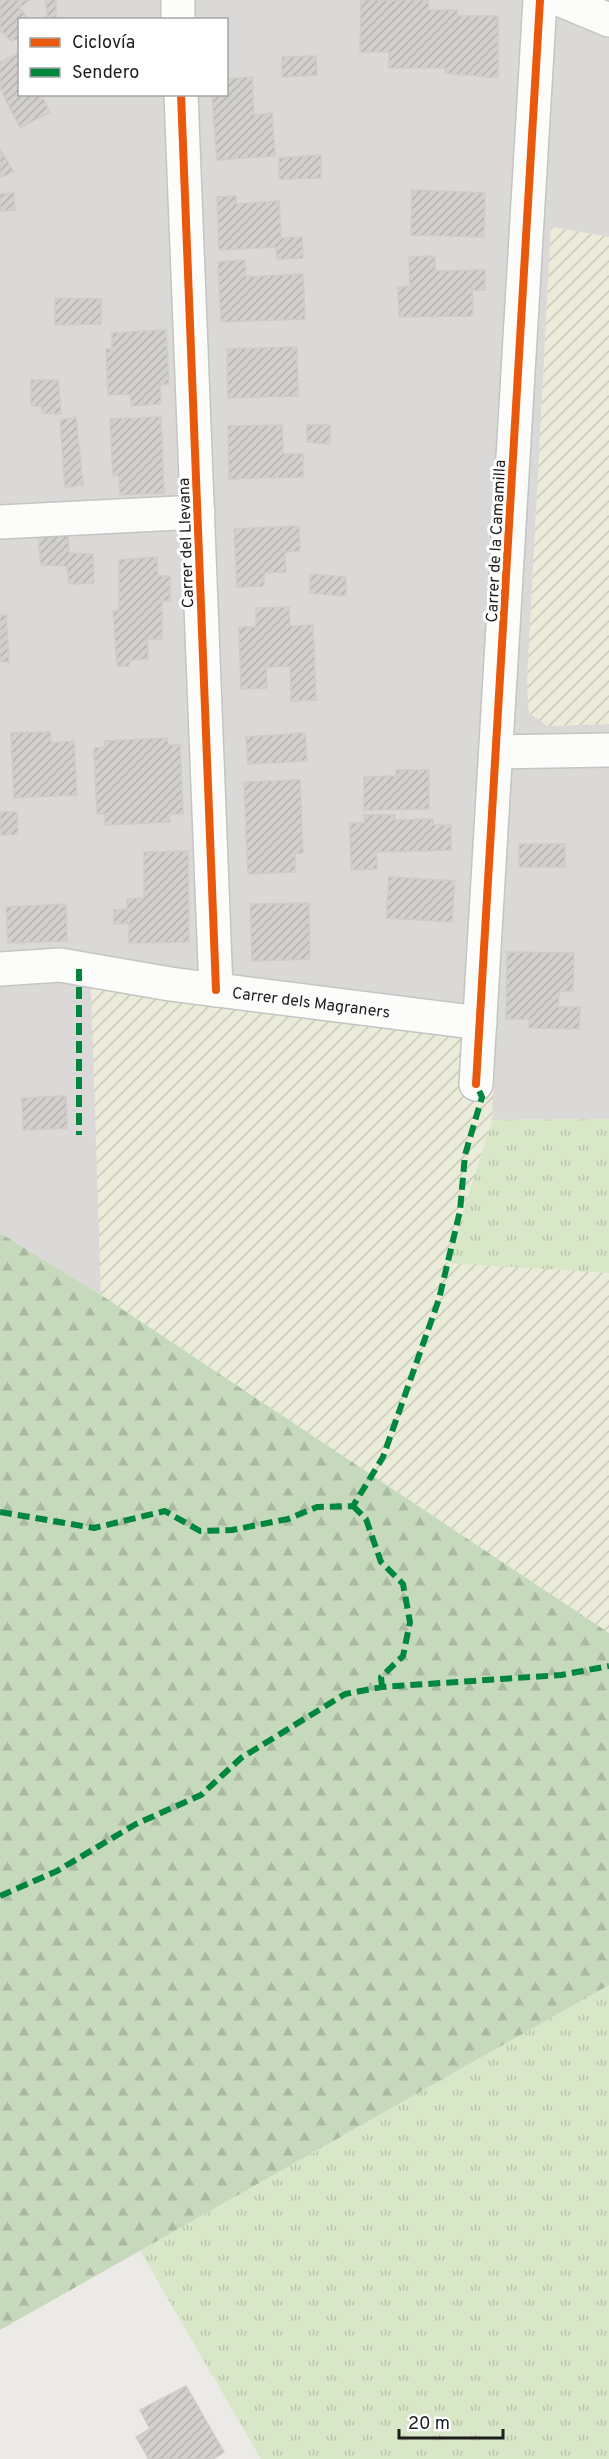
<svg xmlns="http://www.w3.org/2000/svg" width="609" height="2459" font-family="Overpass,sans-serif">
<defs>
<pattern id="farmland-furrows" width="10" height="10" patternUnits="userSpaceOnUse" patternTransform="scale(1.5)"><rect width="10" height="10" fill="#ebebda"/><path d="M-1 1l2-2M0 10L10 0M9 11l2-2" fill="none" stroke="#c9c9bb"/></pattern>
<pattern id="grass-tufts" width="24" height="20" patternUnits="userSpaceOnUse" patternTransform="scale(1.5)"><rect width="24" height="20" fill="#d8e7c7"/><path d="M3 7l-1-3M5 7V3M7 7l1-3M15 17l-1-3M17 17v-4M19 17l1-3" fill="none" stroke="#b9c6aa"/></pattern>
<pattern id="forest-firs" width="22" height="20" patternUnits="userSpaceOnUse" patternTransform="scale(1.5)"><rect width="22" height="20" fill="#c7d9bd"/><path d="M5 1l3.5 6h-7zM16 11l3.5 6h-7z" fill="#aabaa2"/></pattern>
<pattern id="building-hatch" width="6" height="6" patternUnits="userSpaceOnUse" patternTransform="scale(1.5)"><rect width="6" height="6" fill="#d2d0cd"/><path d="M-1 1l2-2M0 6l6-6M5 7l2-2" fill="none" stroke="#b4b2b0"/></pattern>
</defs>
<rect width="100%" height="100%" fill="#eceae6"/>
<!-- residential -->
<path fill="#dbd9d7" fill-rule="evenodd" d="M0 0H609V237L551 227 527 683 529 713 548 726 609 724V1119L492 1120 495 1033 92 989 101 1295 0 1233ZM20 20H226V94H20Z"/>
<!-- farmland -->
<path fill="url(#farmland-furrows)" d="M551 227 609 237V724L548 726 529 713 527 683Z
M91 989 496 1034 492 1120 447 1262 609 1273V1633L101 1295Z"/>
<!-- grass -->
<path fill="url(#grass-tufts)" d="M609 1119V1273L447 1263 492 1120Z
M609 1985V2459H261L140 2251Z"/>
<!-- forest -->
<path fill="url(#forest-firs)" d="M0 1233 101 1295 609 1633V1985L0 2330Z"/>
<!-- building -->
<path fill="url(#building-hatch)" stroke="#cfccc8" stroke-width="1.5" d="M0 0H30L19 8 30 20H20V38L11 41 0 30Z
M46 0H56V20H47Z
M361 0H428L429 10H457L458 16H498V78L445 73V68H389V52H360Z
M20 53V94H41L50 112 20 128 0 88V62Z
M316 56 317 75 282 77V57Z
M252 77 254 115 272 113 275 156 217 160 212 94H226V79Z
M0 149 14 172 0 178Z
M321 155V178L279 179V158Z
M412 190 485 193 484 237 411 235Z
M14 193 15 210 0 211V194Z
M236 196V204L279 201 281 238 302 237 303 258 277 259 276 247 219 250 217 197Z
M435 256V271L485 270V290H472L473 316 399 317 398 287 410 286 409 257Z
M245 260 246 277 303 274 305 319 221 322 218 262Z
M55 298 101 299V324L55 325Z
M166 330 169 384 160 385 161 404 131 406V394L108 395 106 349H112V333Z
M297 347 298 396 228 398 227 349Z
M31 380H58L61 414 42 413V406H31Z
M76 417 83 485 65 488 60 420Z
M161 417 164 493 120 495 119 476H113L110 419Z
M282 425 283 454H303V477L229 479 228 426Z
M307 425H330V444L307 442Z
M299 526 300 551 285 552 286 572 264 573V586L237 587 234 529Z
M68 535 69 553 93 554 94 583 69 584 67 566 41 565 38 536Z
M157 557 158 576H170V601H162V639H147L148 659 131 660 128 666H117L113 611 119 610V560Z
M310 574 346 577V596L310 593Z
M289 607 290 626 313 625 316 700 291 701 290 666 266 667 267 688 241 689 239 627H256V608Z
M0 615H6L9 662H0Z
M50 732 51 743 74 741 77 795 14 798 11 733Z
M305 733 307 761 248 764 246 737Z
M167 738 168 745H180L183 814H169L170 822 105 825V814H97L94 748 105 747V741Z
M396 770H429V809L364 810V777L396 776Z
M300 780 303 853H295V872L248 874 244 782Z
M0 812H17L18 834 0 835Z
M364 815H395V820L433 819V825H451V850L376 852 377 869 351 870 350 823H365Z
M519 844H565V867H519Z
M188 851 189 942 129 943V923L114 924V910L127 909V899L144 898V852Z
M389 877 455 881 452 922 386 918Z
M309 903 310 959 252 961 250 904Z
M66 904 67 941 8 943 6 907Z
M507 952 574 953 573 991H559L558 1007H580L579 1029 529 1028V1019H506Z
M66 1096 67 1128 23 1130 22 1098Z
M186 2386 224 2452 213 2459H149L136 2437 150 2429 140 2410Z"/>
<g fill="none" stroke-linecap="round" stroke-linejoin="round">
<defs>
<g id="minor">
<path d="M178 0V20"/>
<path d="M561 0 609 20"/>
<path d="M181 94 216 990"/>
<path d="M0 522 198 512"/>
<path d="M496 752 609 750"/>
<path id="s1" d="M0 969 60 965 170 984 480 1023"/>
<path d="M476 1084 540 0"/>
</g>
</defs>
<!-- minor casing -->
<use href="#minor" stroke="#c4c4c2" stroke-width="36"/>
<!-- minor -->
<use href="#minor" stroke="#fcfcfb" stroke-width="33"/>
<!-- quiet -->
<path stroke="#00873e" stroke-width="6" stroke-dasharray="12 6" stroke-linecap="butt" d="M79 969V1135
M353 1506 366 1519 381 1562 403 1584 410 1622 403 1656 381 1677 382 1687
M0 1512 94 1528 165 1511 200 1531 232 1530 288 1519 317 1507 353 1506 383 1457 439 1299 460 1211 465 1155 482 1097 476 1084
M0 1896 57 1871 136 1824 201 1795 241 1758 345 1694 382 1687 561 1675 609 1666"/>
<defs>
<path id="cycleway" d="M181 94 216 990
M476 1084 540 0"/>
</defs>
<!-- cycleway casing -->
<use href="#cycleway" stroke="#fff" stroke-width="11"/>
<!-- cycleway -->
<use href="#cycleway" stroke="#e8590c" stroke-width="8"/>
</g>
<g text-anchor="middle" stroke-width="6" stroke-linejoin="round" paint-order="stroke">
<!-- street labels -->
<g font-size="16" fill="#1d1d1d" stroke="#fff">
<text transform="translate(495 541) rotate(-87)" y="6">Carrer de la Camamilla</text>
<text transform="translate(185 543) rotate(-92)" y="6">Carrer del Llevana</text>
<text dy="6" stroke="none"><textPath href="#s1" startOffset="314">Carrer dels Magraners</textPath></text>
</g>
</g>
<!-- legend -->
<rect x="18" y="18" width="210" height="78" fill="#ffffff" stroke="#a5a5a5" stroke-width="1.5"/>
<rect x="30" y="38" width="30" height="9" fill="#e8590c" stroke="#a5a5a5" stroke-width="1.5"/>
<text x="72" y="48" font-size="18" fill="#1d1d1d">Ciclovía</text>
<rect x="30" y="68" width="30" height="9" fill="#00873e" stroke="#a5a5a5" stroke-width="1.5"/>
<text x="72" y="78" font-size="18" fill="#1d1d1d">Sendero</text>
<!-- scale -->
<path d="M399 2429v9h104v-9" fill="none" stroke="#1d1d1d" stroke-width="3"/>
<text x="408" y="2429" font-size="18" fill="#1d1d1d" stroke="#ffffff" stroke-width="4.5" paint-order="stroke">20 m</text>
</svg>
